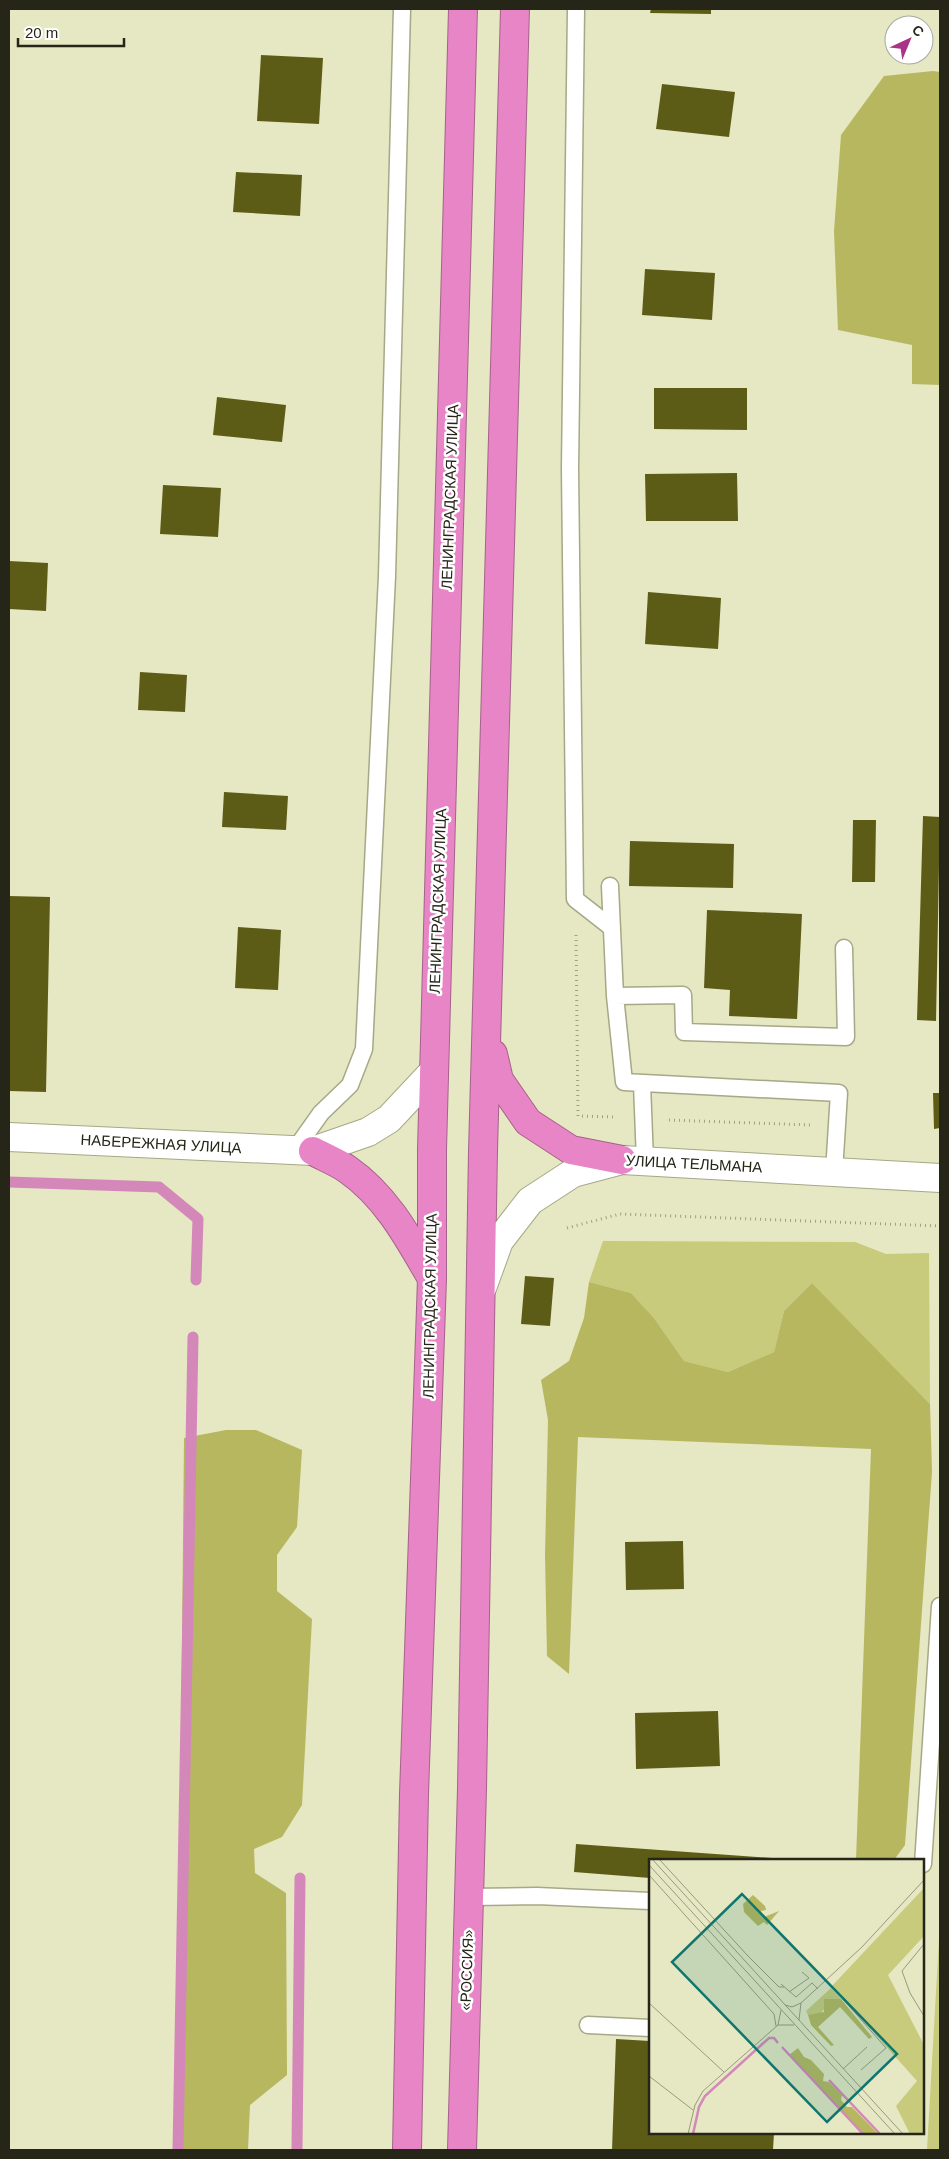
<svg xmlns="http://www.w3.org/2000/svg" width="949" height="2159" font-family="Helvetica,sans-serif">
<rect width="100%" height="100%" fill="#e6e7c3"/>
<!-- green -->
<path fill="#c8ca7c" d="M603 1241 855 1242 886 1254 929 1253 930 1404 812 1283 784 1311 774 1352 728 1372 684 1361 654 1318 631 1293 589 1282Z
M940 1922V2150H927Z"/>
<!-- forest -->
<path fill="#b7b760" d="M933 71 940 72V385L912 384V345L838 330 834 231 841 135 884 76Z
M589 1282 631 1293 654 1318 684 1361 728 1372 774 1352 784 1311 812 1283 930 1404 932 1472 905 1845 894 1860H856L871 1449 578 1437 569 1674 547 1656 545 1555 548 1420 541 1380 569 1361 584 1318Z
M226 1430H256L302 1450 297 1527 277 1555V1591L312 1619 302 1805 282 1837 254 1849 255 1873 286 1893 287 2075 250 2105 248 2150H177L184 1438Z"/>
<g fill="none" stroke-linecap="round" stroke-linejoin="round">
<!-- stream -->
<path stroke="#d488b9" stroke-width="11" d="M9 1182 159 1187 198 1219 196 1280
M178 2150 193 1337
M297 2150 300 1878"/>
</g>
<!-- building -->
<path fill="#5d5c17" d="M651 9H711V14L650 13Z
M261 55 323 58 319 124 257 121Z
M662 84 735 92 729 137 656 129Z
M236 172 302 175 300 216 233 212Z
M645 269 715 273 712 320 642 315Z
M654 388H747V430L654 429Z
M217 397 286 405 282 442 213 435Z
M737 473 738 521H646L645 474Z
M163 485 221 488 218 537 160 534Z
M9 561 48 563 46 611 9 609Z
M648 592 721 598 718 649 645 644Z
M140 672 187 675 185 712 138 710Z
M224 792 288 796 286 830 222 827Z
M923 816 940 817 936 1021 917 1020Z
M853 820H876L875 882H852Z
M630 841 734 844 733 888 629 886Z
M9 896 50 897 46 1092 9 1091Z
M707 910 802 914 797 1019 729 1016 730 990 704 988Z
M238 927 281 930 278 990 235 988Z
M933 1093H940V1128L934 1129Z
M525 1276 554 1278 550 1326 521 1324Z
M683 1541 684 1589 626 1590 625 1542Z
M718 1711 720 1766 636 1769 635 1713Z
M576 1844 785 1859V1860H650V1878L574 1872Z
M616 2039 650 2041V2133H774L773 2150H612Z"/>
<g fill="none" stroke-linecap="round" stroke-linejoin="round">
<defs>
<path id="lane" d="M576 9 570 469 575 899 612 928
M610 886 615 996 624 1082 839 1093 834 1172
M615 996 683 995 684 1032 846 1037 844 948
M642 1084 645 1161
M294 1151 321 1113 350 1085 364 1049 387 576 402 9
M923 1864 940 1606
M469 1897 537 1896 650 1901
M588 2025 650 2028"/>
<path id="secondary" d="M9 1137 313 1151 368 1132 389 1119 434 1071
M482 1288 499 1241 530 1201 573 1173 622 1160 940 1178"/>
<path id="highway" d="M493 1054 499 1080 528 1122 571 1150 622 1160
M313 1151C324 1157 337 1162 347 1169 386 1196 408 1237 431 1277
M407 2150 414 1794 432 1279V1150L463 9
M462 2150 472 1789 483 1151 515 9"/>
</defs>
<!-- lane casing -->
<use href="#lane" stroke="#a6a886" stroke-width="19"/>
<!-- secondary casing -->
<use href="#secondary" stroke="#a6a886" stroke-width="30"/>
<!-- highway casing -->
<use href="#highway" stroke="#a4638a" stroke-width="30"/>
<!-- path -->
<path stroke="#9fa084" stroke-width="3" stroke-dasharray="1 4" stroke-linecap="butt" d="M576 935 578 1116 616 1117
M669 1120 811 1125
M567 1228 620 1214 940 1226"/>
<!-- lane -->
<use href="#lane" stroke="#fff" stroke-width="16"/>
<!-- secondary -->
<use href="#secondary" stroke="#fff" stroke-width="28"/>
<!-- highway -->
<use href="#highway" stroke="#e885c7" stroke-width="28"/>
</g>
<g text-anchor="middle" stroke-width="5" stroke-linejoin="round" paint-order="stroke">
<!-- street labels -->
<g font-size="15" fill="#252518" stroke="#fff">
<text transform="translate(450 497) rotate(-88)" y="5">ЛЕНИНГРАДСКАЯ УЛИЦА</text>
<text transform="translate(438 901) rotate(-88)" y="5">ЛЕНИНГРАДСКАЯ УЛИЦА</text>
<text transform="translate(161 1144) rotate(3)" y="5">НАБЕРЕЖНАЯ УЛИЦА</text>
<text transform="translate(694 1164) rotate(3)" y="5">УЛИЦА ТЕЛЬМАНА</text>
<text transform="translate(430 1306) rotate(-89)" y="5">ЛЕНИНГРАДСКАЯ УЛИЦА</text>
<text transform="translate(467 1970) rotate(-88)" y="5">«РОССИЯ»</text>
</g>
</g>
<!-- overview -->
<g transform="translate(649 1859)">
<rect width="275" height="275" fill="#e6e7c3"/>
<path d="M275 29V77L239 116 275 186V275H261L247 247 268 222 183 127ZM182 129 192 140 177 148 171 155 159 156 157 152Z" fill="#c8ca7c"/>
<path d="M104 36 116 47 117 51 112 52 115 58 130 52 118 66 115 63 109 67 95 53 94 45ZM175 140H192L223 178 220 180 191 148 169 168 185 186 182 187 162 166 159 156 175 153ZM149 189 155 198 162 201 175 215 174 222 180 223 193 236 192 241 198 248H203L229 275H214L140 196Z" fill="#b7b760"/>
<path fill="none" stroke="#d488b9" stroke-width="2.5" d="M133 188 214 275M180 221 231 275M44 275 50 248 56 237 120 179H125L129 184"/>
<path fill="none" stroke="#99997f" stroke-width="1" d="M3 0 254 275M10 0 99 97 130 128H135M0 6 246 275M0 16 125 155 127 167M275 85 253 112 261 134 275 157M178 122 237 189 212 211M132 125 147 138 163 124 169 130M140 133 160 119 153 113M0 144 75 213M136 146 143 148 152 144M150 161 152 144 213 88 275 21M129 166H145M194 210 218 188M0 217 44 251M39 275 46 246 54 232 129 166 132 151"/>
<path fill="#0f766e" fill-opacity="0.15" stroke="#0f766e" stroke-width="2.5" d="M93 35 248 195 178 263 23 103Z"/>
<rect width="275" height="275" fill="none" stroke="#252518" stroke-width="2.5"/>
</g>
<!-- border -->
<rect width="949" height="2159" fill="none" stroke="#252518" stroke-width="20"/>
<!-- north arrow -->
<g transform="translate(909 40) rotate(44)"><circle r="24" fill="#ffffff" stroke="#a8a8a3"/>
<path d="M0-4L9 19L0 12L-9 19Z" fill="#aa3389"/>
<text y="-8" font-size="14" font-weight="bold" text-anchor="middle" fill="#252518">С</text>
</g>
<!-- scale -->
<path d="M18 38v8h106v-8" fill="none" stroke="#252518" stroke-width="2.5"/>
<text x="25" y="38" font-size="15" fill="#252518" stroke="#ffffff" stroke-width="4" paint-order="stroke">20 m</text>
</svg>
